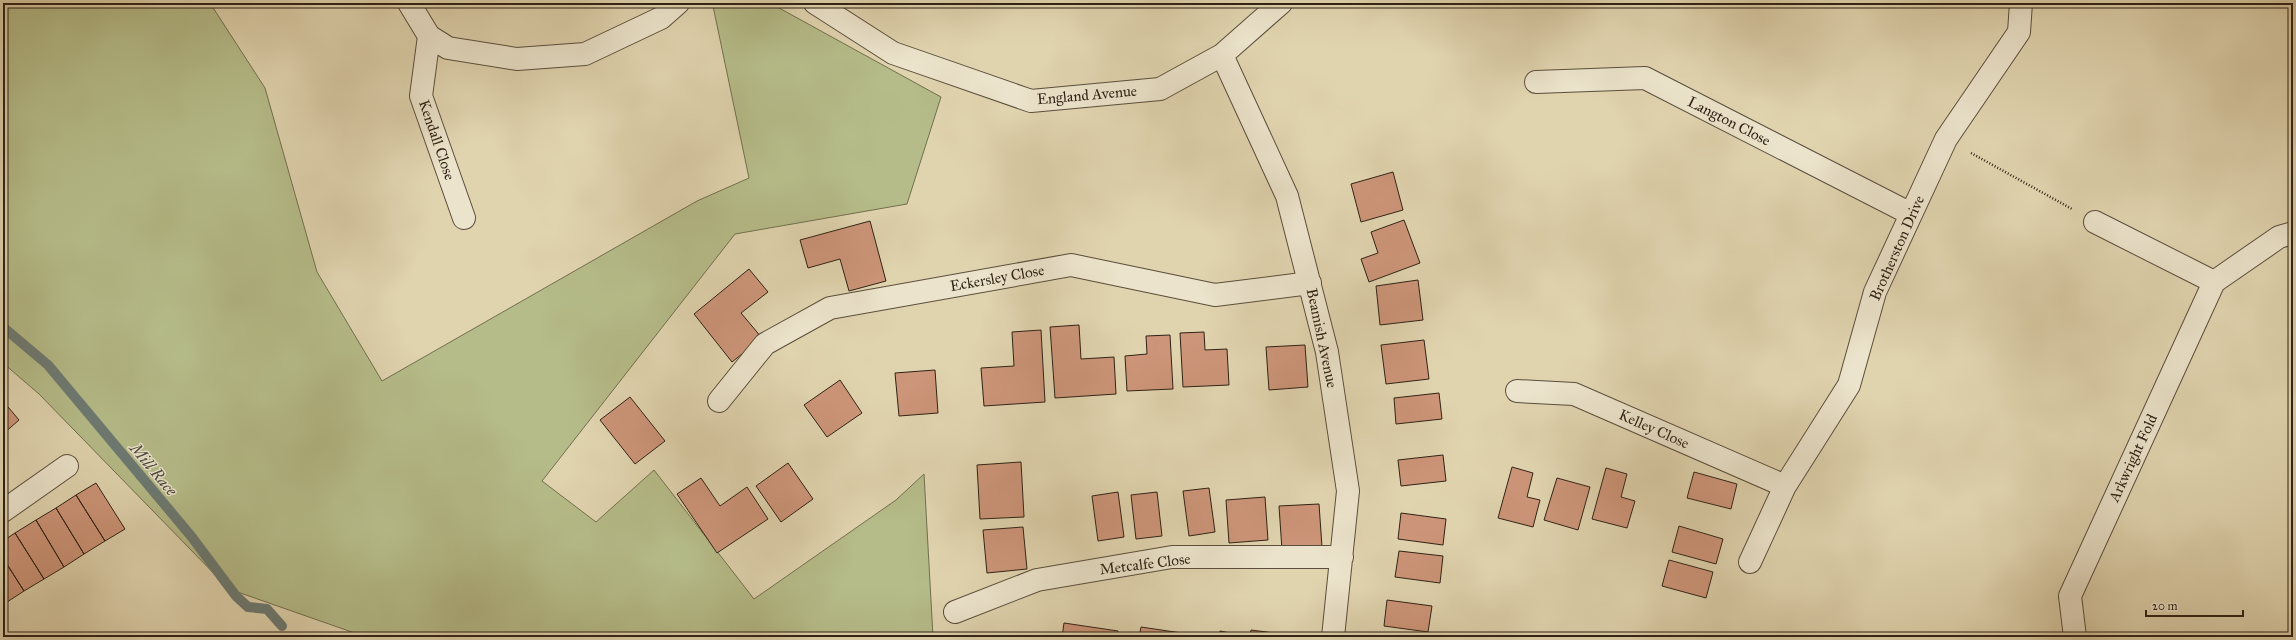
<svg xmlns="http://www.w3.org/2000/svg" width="2296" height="640" font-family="'IM FELL Great Primer',serif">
<rect width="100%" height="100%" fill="#e0d4af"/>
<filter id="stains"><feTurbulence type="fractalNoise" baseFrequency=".005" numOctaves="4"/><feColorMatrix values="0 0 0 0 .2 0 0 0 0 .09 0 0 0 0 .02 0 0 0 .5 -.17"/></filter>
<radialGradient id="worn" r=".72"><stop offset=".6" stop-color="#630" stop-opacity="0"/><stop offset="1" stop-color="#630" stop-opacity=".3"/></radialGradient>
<!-- green -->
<path fill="#b5bc89" stroke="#726f4f" d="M3 3H210L265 88 317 272 382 381 697 201 749 178 713 6 716 3H770L941 97 907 204 735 234 542 481 596 522 654 470 754 599 896 500 924 474 933 637H366L229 589 39 394 3 363Z"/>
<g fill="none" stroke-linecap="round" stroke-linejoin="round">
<!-- stream -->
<path stroke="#6d7b74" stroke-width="10" d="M3 327 48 365 191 536 236 596 248 607 267 609 282 626"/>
</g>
<!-- building -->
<path fill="#cd9579" stroke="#2f2215" d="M1393 172 1403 210 1361 222 1351 184Z
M1404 220 1420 263 1369 282 1361 259 1378 253 1371 232Z
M870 221 886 281 849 291 840 259 808 268 800 240Z
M749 269 768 292 741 313 762 338 732 362 694 314Z
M1418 280 1423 320 1380 325 1376 286Z
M1079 325 1081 359 1114 357 1116 394 1055 398 1050 327Z
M1041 330 1045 402 984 406 981 368 1014 366 1012 332Z
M1204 332 1205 350 1227 349 1229 385 1183 387 1180 333Z
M1170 335 1173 389 1127 391 1125 356 1147 354 1146 336Z
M1424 340 1429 379 1386 384 1381 345Z
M1305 345 1308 387 1269 390 1266 347Z
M935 370 938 413 899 416 895 373Z
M840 380 862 413 827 437 804 405Z
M1439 393 1442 419 1396 424 1394 398Z
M630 397 665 441 635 464 600 420Z
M3 401 19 420 3 434Z
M1443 455 1446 481 1401 486 1398 460Z
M1021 462 1024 517 980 519 977 465Z
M788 463 813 499 781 522 756 486Z
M1512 467 1533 473 1527 497 1540 500 1533 527 1498 518Z
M1606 468 1627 474 1621 497 1635 501 1627 528 1592 519Z
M1694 472 1737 484 1731 509 1687 498Z
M701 478 720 506 747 487 768 519 717 553 677 494Z
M1557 478 1590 487 1578 530 1544 520Z
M96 483 125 529 105 541 76 495Z
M1209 488 1215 532 1189 536 1183 491Z
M1118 492 1124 537 1098 541 1092 496Z
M1157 492 1162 536 1136 539 1131 495Z
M76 495 105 541 84 554 56 508Z
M1265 497 1268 540 1229 543 1226 500Z
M1319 504 1322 547 1282 550 1279 506Z
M56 508 84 554 64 567 36 520Z
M1401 513 1446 519 1443 545 1398 539Z
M36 520 64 567 44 579 15 533Z
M1679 526 1723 539 1716 564 1672 552Z
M1023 527 1027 569 987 573 983 530Z
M15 533 44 579 24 591 3 558V541Z
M1399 551 1443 556 1440 583 1395 577Z
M3 558 24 591 4 604 3 603Z
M1669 560 1713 572 1706 598 1662 586Z
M1387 600 1432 606 1428 632 1384 626Z
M1064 623 1118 631 1117 637H1062Z
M1141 627 1195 635V637H1139Z
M1251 630 1305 637H1250Z
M1220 631 1246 636V637H1219Z"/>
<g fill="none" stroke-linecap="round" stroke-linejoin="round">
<defs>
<path id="minor" d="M409 3 429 36 448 48 517 59 585 54 661 18 678 3
M815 3 893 53 1031 101 1160 89 1222 55 1281 3
M429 36 421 96 464 218
M1222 55 1287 196 1327 352 1348 491 1333 637
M1536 82 1645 78 1911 214
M2095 222 2214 282
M1517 391 1574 394 1785 486
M719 401 765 344 830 308 1071 265 1215 295 1310 283
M3 511 67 466
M1750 562 1785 486 1849 385 1875 292 1946 139 2019 32 2021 3
M955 612 1037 580 1172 557H1342
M2075 637 2070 596 2214 282 2279 237 2293 233"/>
</defs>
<!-- minor casing -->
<use href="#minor" stroke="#5b4e3c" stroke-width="24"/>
<!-- path -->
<path stroke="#2f2215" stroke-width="2.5" stroke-dasharray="1 2" stroke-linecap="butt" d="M1971 153 2072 209"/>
<!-- minor -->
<use href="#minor" stroke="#ebe3cb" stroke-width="22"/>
</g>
<g text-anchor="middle" stroke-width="3" stroke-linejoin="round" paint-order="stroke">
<!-- street labels -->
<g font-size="15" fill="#2f2215" stroke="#ebe3cb">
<text transform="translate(1087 95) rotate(-5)" y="5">England Avenue</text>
<text transform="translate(1729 121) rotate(27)" y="5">Langton Close</text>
<text transform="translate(437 140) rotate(71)" y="5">Kendall Close</text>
<text transform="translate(1897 248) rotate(-66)" y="5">Brotherston Drive</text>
<text transform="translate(997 278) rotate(-10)" y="5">Eckersley Close</text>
<text transform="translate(1322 338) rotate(78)" y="5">Beamish Avenue</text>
<text transform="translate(1654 429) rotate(24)" y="5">Kelley Close</text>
<text transform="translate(2133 458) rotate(-65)" y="5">Arkwright Fold</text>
<text transform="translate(1145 564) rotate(-7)" y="5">Metcalfe Close</text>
</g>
<!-- water labels -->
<g font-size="16" font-style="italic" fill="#49473c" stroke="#ebe3cb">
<text transform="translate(154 469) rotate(50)" y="6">Mill Race</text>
</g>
</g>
<!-- margin -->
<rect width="2296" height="640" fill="none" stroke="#e0d4af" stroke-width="16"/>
<rect x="4" y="4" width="2288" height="632" fill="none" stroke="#2f2215" stroke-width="2"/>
<rect x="8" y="8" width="2280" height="624" fill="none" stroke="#2f2215"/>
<!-- scale -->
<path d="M2146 610v6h97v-6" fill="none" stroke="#2f2215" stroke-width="2"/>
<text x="2152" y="610" font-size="12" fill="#2f2215" stroke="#ebe3cb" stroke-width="3" paint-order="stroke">20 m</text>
<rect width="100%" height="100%" filter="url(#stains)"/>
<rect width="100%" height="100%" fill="url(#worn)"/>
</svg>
